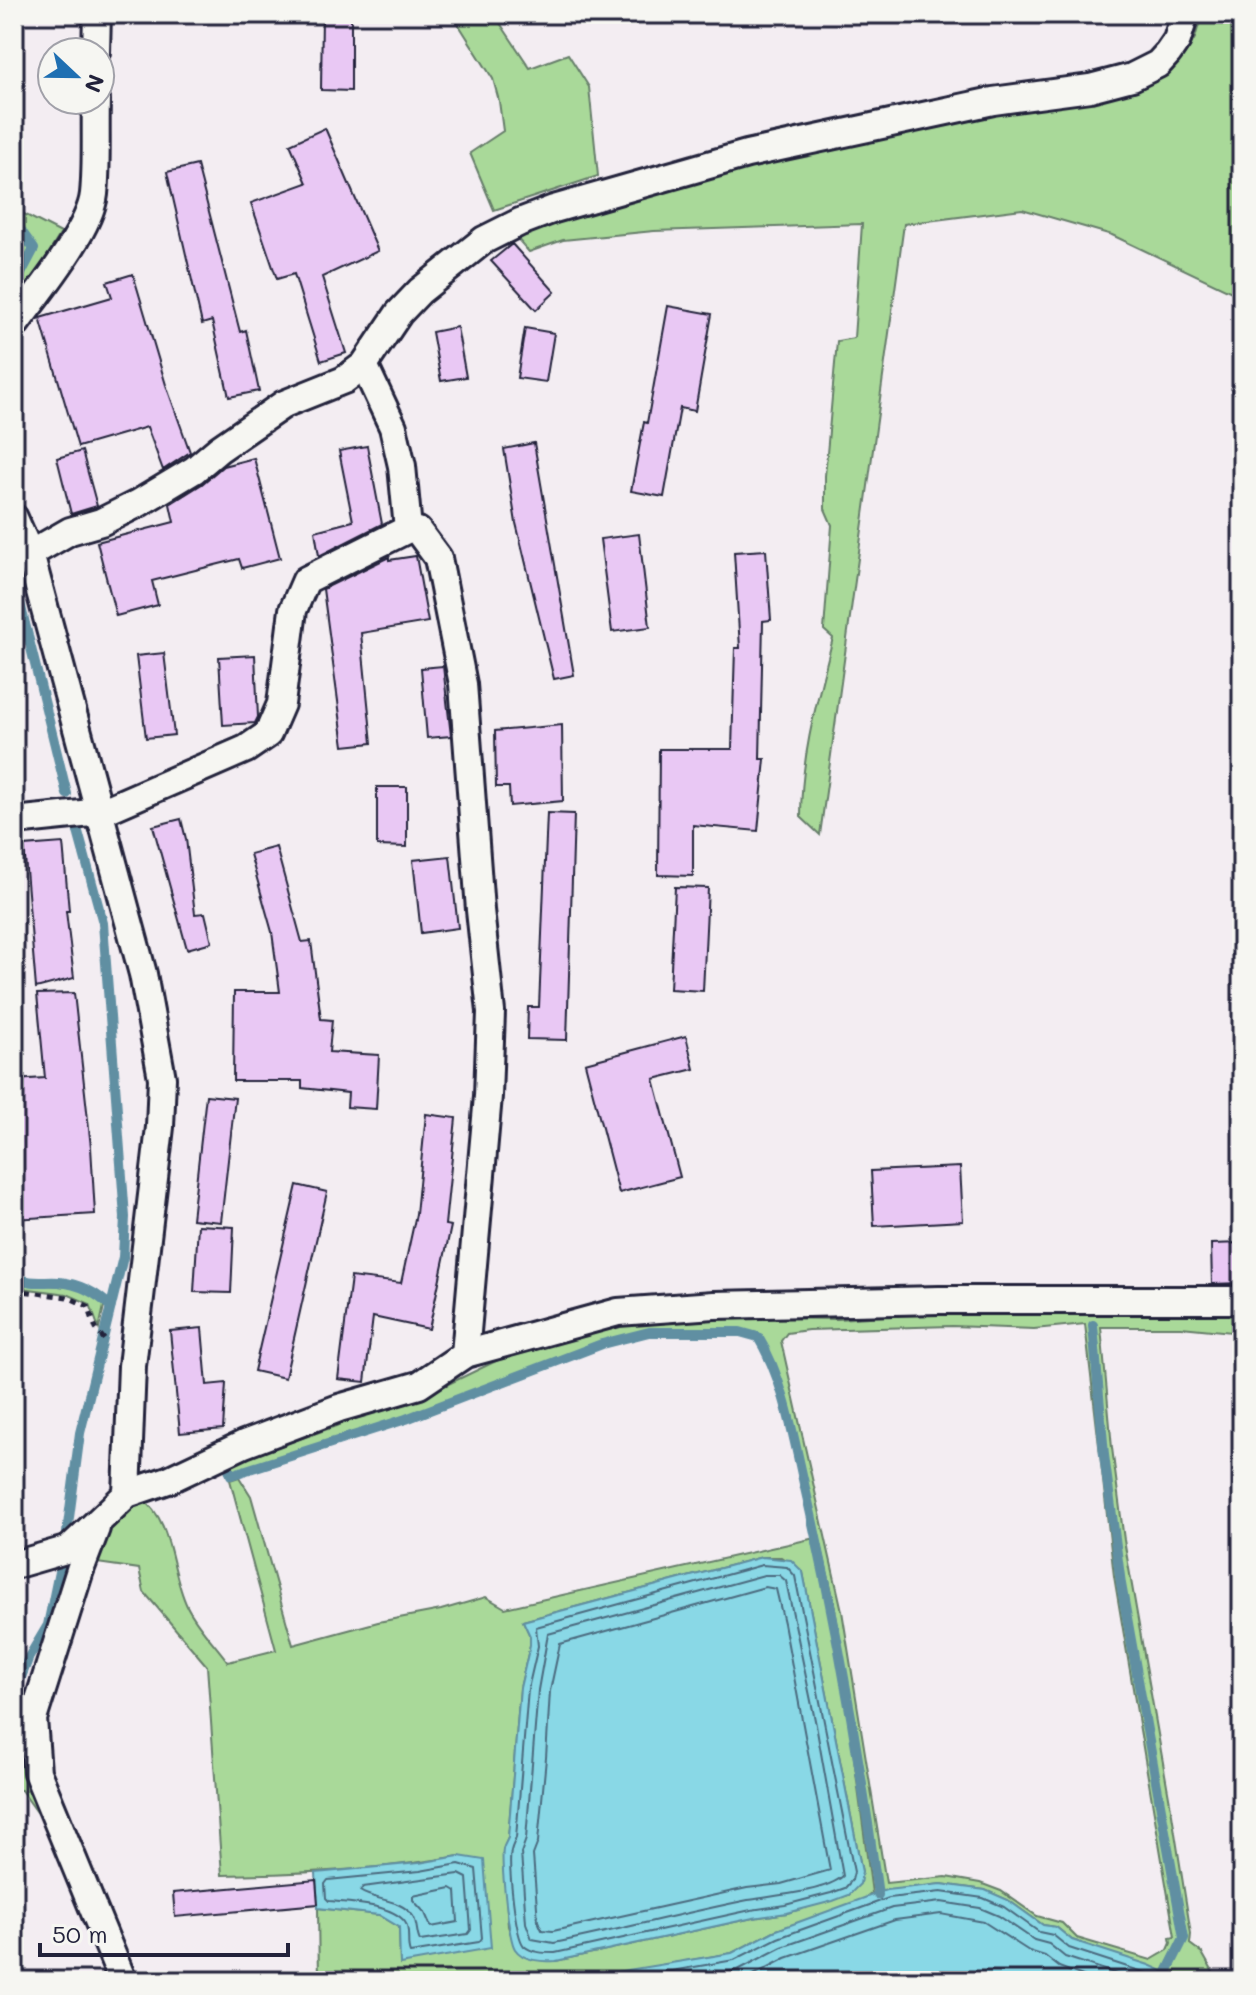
<svg xmlns="http://www.w3.org/2000/svg" width="1256" height="1995" font-family="Mali,sans-serif">
<rect width="100%" height="100%" fill="#f3edf2"/>
<filter id="ink" filterUnits="userSpaceOnUse"><feTurbulence type="fractalNoise" baseFrequency=".0125" numOctaves="2"/><feDisplacementMap in="SourceGraphic" scale="16" xChannelSelector="R" yChannelSelector="G"/><feConvolveMatrix kernelMatrix="1 2 1 2 8 2 1 2 1" color-interpolation-filters="sRGB"/></filter>
<g filter="url(#ink)">
<!-- green -->
<path fill="#a9d999" stroke="#667e6a" stroke-width="2" fill-rule="evenodd" d="M14 14H21L22 59 14 142 16 93Z
M452 14H494L530 68 568 54 589 87 598 176 494 210 470 153 503 131 499 101 493 79Z
M1202 14H1242V297L1112 235 1022 209 904 224 820 835 801 817C801 755 818 697 833 638L824 630 832 525 825 509V476L837 341 854 338 862 224 654 231 563 240 529 252 515 236 551 218 873 134 1046 107 1144 86 1165 76 1183 58 1195 38Z
M14 202 20 212 61 233 14 310V291L37 249 14 217Z
M14 225 31 249 14 281Z
M14 1280C45 1291 81 1277 104 1306L99 1329 90 1304 67 1294 14 1287Z
M950 1312H1242V1333L1181 1327H1101L1112 1448 1124 1540 1172 1814 1191 1934 1190 1944 1202 1953 1218 1981H1185L1169 1975 1185 1938 1124 1583 1106 1453 1092 1322 1090 1323 1112 1538 1181 1937 1163 1972 1072 1940 1056 1927 1043 1925 1008 1900 985 1890 941 1884 880 1892 870 1818 833 1597 793 1421 769 1350 759 1335 740 1329 694 1328 648 1330 601 1342 405 1417 233 1472 230 1464 436 1390 498 1360 543 1343 618 1323 711 1317 837 1319ZM1085 1324 1114 1576 1175 1937 1170 1938 1171 1943 1168 1950 1151 1960 1077 1938 1062 1923 1037 1916 1001 1891 980 1883 946 1877 886 1883 842 1611 781 1341 787 1333 808 1330 952 1326 1034 1329Z
M239 1477 251 1496 293 1645 378 1622 441 1610 486 1597 505 1608 815 1538 847 1706 872 1893 864 1900 774 1931 732 1953 598 1976H580L561 1981H319L318 1908 379 1915 399 1927 400 1963 459 1856C380 1870 301 1874 222 1875L207 1666 144 1592 139 1569 90 1562 107 1527 141 1498C173 1519 170 1571 187 1606 197 1626 215 1644 228 1662L276 1650 230 1480ZM762 1557H781L803 1572 862 1872 849 1895 787 1913 753 1918 556 1961 522 1954 516 1949 508 1926 505 1882 503 1850 508 1838 520 1688 530 1645V1636L523 1621Z
M21 1746 29 1778 47 1826 21 1790H14V1752Z"/>
<!-- water -->
<path fill="#89d8e6" stroke="#608fa2" stroke-width="2" d="M762 1557 791 1560 803 1572 862 1872 860 1884 849 1895 833 1901 787 1913 753 1918 556 1961C543 1962 523 1961 515 1949 508 1938 501 1863 503 1849 504 1845 506 1842 508 1838L520 1688 530 1645V1636L523 1621Z
M459 1856 484 1860 491 1948 400 1964 399 1927 379 1915 318 1908 316 1873 419 1863Z
M941 1884 985 1890 1008 1900 1043 1925 1056 1927 1072 1940 1149 1965 1185 1981H561L732 1953 774 1931 886 1890Z"/>
<g fill="none" stroke-linecap="round" stroke-linejoin="round">
<!-- shore -->
<path stroke="#4b6b7f" stroke-width="2" d="M762 1565 787 1567 795 1576 854 1872 852 1880 845 1888 831 1893 785 1905 751 1910 555 1953C545 1953 532 1953 524 1946 515 1936 508 1865 511 1851 512 1846 514 1843 516 1838L528 1689 538 1646 536 1627Z
M764 1575H779L786 1581 816 1725 843 1876C825 1892 772 1896 748 1900 683 1913 619 1930 554 1943L532 1939 526 1923 523 1880 521 1853 526 1839 538 1690 548 1634Z
M765 1587 776 1589 784 1623 830 1870 781 1884 747 1888 553 1931 542 1930 538 1921 533 1855 538 1842 546 1758 550 1691 560 1644Z
M459 1864 476 1869 482 1938 479 1942 410 1953C406 1945 411 1930 405 1922 391 1904 350 1903 329 1901L326 1898 325 1884 328 1880 420 1871Z
M459 1874 467 1878 471 1930 468 1934 420 1941C416 1934 418 1924 413 1916 400 1898 374 1901 360 1891L363 1887Z
M451 1888 456 1891 458 1922 431 1927 425 1913 413 1900V1896Z
M615 1981 734 1960 778 1938 889 1898 941 1892 983 1898 1004 1907 1039 1932 1053 1935 1069 1948 1146 1973 1162 1981
M675 1981 738 1970 782 1947 892 1908 941 1902 980 1908 999 1916 1034 1940 1049 1944 1065 1957 1139 1981
M742 1981 786 1958 895 1920 941 1914 984 1922 1029 1951 1045 1956 1059 1967 1096 1981"/>
<!-- stream -->
<path stroke="#608fa2" stroke-width="10" d="M14 89V93
M14 221 34 249 14 287
M14 579 67 794
M14 1276C30 1285 42 1281 59 1282 80 1284 97 1293 111 1307
M1093 1325 1104 1455 1121 1584 1184 1938 1166 1974
M229 1469 231 1475 406 1419 602 1344 649 1332H740L758 1337C784 1379 794 1440 805 1488 836 1622 860 1758 878 1895
M67 1533 80 1433 123 1257 125 1217 103 923 77 828
M14 1695 29 1657 48 1625 61 1562"/>
</g>
<!-- building -->
<path fill="#e9c8f4" stroke="#22223b" stroke-width="2" d="M322 14H351V91L321 90Z
M325 128 378 251 322 277 346 353 321 361 294 274 277 279 251 203 307 183 290 144Z
M197 165 240 332 246 330 259 391 229 397 212 321 202 324 167 172Z
M512 244 555 292 536 310 491 261Z
M133 274 166 385 190 452 163 470 147 427 78 447 40 318 112 297 107 282Z
M668 306 712 314 695 411 680 408 664 497 631 491 644 422 647 423Z
M457 327 466 377 441 381 432 332Z
M525 328 554 333 546 382 517 378Z
M534 443 574 675 554 679 516 523 504 449Z
M367 446 382 524 319 556 315 531 353 521 339 451Z
M82 451 97 506 71 514 57 458Z
M254 458 280 558 242 568 239 559 152 581 158 605 116 616 97 542 174 522 170 504 202 484 223 466Z
M639 534 650 627 612 632 600 539Z
M766 550 771 620 763 621 760 759H765L758 831 693 825V876L658 875 659 749H732L735 648H740L734 552Z
M416 556 428 622 361 633 372 743 344 746 323 589 389 557V560Z
M164 653 174 735 146 738 136 656Z
M255 655 258 717 255 723 223 725 219 657Z
M443 666 451 736 427 738 421 668Z
M562 725 563 801 510 806 509 787H496L495 731Z
M377 787H407V847L377 846Z
M547 813 574 814 567 1040 527 1039 528 1007H539Z
M181 819 186 839 195 914 205 913 212 942 187 949 153 826Z
M63 843 69 911H66L74 978 36 988 24 846Z
M276 847 302 942 311 941 321 1019 332 1020 329 1052 379 1055 376 1109 347 1107 348 1093 302 1088V1081H233L234 992H280L272 932 250 854Z
M450 856 458 928 421 933 413 860Z
M675 887 708 888 703 991 670 989Z
M74 993 91 1147 95 1214 14 1219V1080L45 1078 37 994Z
M686 1036 694 1069 654 1079 680 1177 619 1193 585 1063Z
M206 1095 235 1098 221 1222 192 1219Z
M426 1114 456 1118 445 1225 451 1226 429 1329 373 1317 365 1382 338 1379 351 1277 401 1283 416 1214Z
M960 1167 963 1221 874 1226 871 1171Z
M297 1185 327 1192 285 1378 254 1371Z
M198 1225 234 1227 231 1293 194 1292Z
M1242 1243V1283L1212 1284 1211 1244Z
M202 1328 207 1385 226 1383 223 1429 180 1433 170 1331Z
M316 1880 318 1904 175 1917 173 1893Z"/>
<g fill="none" stroke-linecap="round" stroke-linejoin="round">
<defs>
<path id="street" d="M96 52 97 14
M14 326C37 294 90 231 94 194 97 163 95 131 96 100
M364 365 393 427 402 466 408 529
M14 518 30 554 143 974 162 1078 160 1127 132 1366 127 1494
M30 554 70 531 101 522 139 503 194 470 219 449 284 404 344 380 364 365 399 313 420 291 484 240 520 222 554 209 747 154 993 101 1090 88 1132 77 1158 64 1168 53 1177 40 1185 14
M14 821 101 812 246 749 268 734 281 704 293 610 306 580 408 529 418 531 438 558 463 684 480 910 491 1012 488 1096 465 1354
M96 1528 80 1570 33 1719 37 1772 123 1981
M14 1565 69 1549 127 1494 168 1480 244 1444 339 1408 419 1385 465 1354 618 1312 714 1305 939 1300H1242"/>
</defs>
<!-- street casing -->
<use href="#street" stroke="#22223b" stroke-width="32"/>
<!-- path -->
<path stroke="#22223b" stroke-width="5" stroke-dasharray="6 6" stroke-linecap="butt" d="M14 1290 67 1297 88 1306 96 1329 107 1343"/>
<!-- street -->
<use href="#street" stroke="#f6f6f2" stroke-width="26"/>
</g>
</g>
<!-- margin -->
<rect width="1256" height="1995" fill="none" stroke="#f6f6f2" stroke-width="48"/>
<rect x="24" y="24" width="1208" height="1947" fill="none" stroke="#22223b" stroke-width="3" filter="url(#ink)"/>
<!-- north arrow -->
<g transform="translate(76 76) rotate(112)"><circle r="38" fill="#f6f6f2" stroke="#a1a1a9" stroke-width="2"/>
<path d="M0-6L14 30L0 20L-14 30Z" fill="#1f6fb2"/>
<text y="-12" font-size="22" font-weight="bold" text-anchor="middle" fill="#22223b">N</text>
</g>
<!-- scale -->
<path d="M40 1943v12h248v-12" fill="none" stroke="#22223b" stroke-width="4"/>
<text x="52" y="1943" font-size="24" fill="#22223b" stroke="#f6f6f2" stroke-width="6" paint-order="stroke">50 m</text>
</svg>
